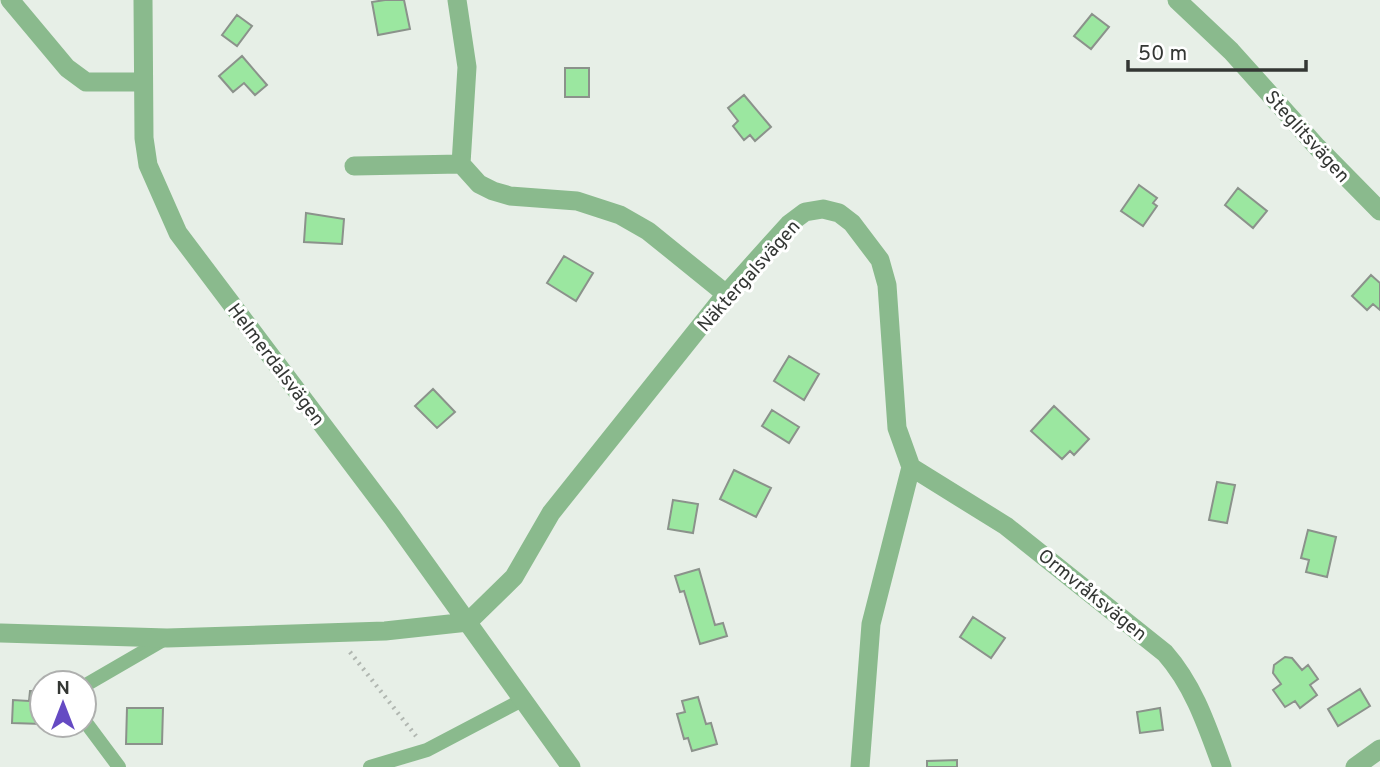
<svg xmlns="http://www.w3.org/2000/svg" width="1380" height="767" font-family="Overpass,sans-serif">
<rect width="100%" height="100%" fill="#e7efe7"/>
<!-- building -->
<path fill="#9be7a0" stroke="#8b928b" stroke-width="2" d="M385 0H404L410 29 378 35 372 2Z
M1092 14 1109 27 1091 49 1074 36Z
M237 15 252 26 237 46 222 35Z
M242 56 267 85 255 95 244 83 233 92 219 76Z
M565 68H589V97H565Z
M744 95 771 127 755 141 750 135 744 140 733 126 738 121 728 108Z
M1139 185 1157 198 1153 203 1157 206 1143 226 1121 211Z
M1238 188 1267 211 1253 228 1225 205Z
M306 213 344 219 342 244 304 242Z
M564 256 593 273 576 301 547 283Z
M1371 275 1380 283V310L1373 304 1367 310 1352 296Z
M789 356 819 374 804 400 774 381Z
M433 389 455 412 437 428 415 406Z
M1054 406 1089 439 1074 455 1070 451 1062 459 1031 431Z
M772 410 799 427 789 443 762 426Z
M734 470 771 488 756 517 720 499Z
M1217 482 1235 485 1227 523 1209 520Z
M673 500 698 504 693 533 668 529Z
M1308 530 1336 537 1327 577 1306 572 1309 560 1301 558Z
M699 569 715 625 723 623 727 636 700 644 684 591 680 592 675 576Z
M973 617 1005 638 991 658 960 637Z
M1285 657 1292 658 1302 670 1308 665 1318 679 1310 685 1317 695 1300 708 1295 701 1285 707 1273 690 1281 684 1273 673 1274 665Z
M1360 689 1370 706 1338 726 1328 709Z
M30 691H42V724L12 723 13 700 29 701Z
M698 697 706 724 711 723 717 744 692 751 688 738 684 739 677 714 685 712 682 701Z
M127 708H163L162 744H126Z
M1160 708 1163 730 1140 733 1137 712Z
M957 760V767H927V761Z"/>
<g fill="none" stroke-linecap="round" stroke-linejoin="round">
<!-- path -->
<path stroke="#b1b7b1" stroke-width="4.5" stroke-dasharray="2 5" stroke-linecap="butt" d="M350 652 416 736"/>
<!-- service -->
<path stroke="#8aba8d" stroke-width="14" d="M84 686 165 639
M84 720 119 767
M370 767 427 750 522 700"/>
<!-- minor -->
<path stroke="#8aba8d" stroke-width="19" d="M10 0 67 68 86 82H143
M143 0 144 138 148 165 178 233 392 517 571 767
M457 0 467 67 461 164 479 184 493 191 510 196 577 201 620 215 648 231 726 294
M1177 0 1231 51 1317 147 1380 211
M354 166 461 164
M911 467 1006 526 1165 653C1194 686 1207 726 1222 767
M1 633 167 638 385 631 468 622 514 577 551 513 726 294 789 224 805 212 823 209 839 213 852 223 880 260 887 285 897 428 911 467 871 624 860 767
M1355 767 1380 749"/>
</g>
<g text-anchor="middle" stroke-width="6" stroke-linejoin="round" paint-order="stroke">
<!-- street labels -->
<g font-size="19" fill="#343734" stroke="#fff">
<text transform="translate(1308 136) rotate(48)" y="7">Steglitsvägen</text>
<text transform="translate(748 275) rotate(-48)" y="7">Näktergalsvägen</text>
<text transform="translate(277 364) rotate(53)" y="7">Helmerdalsvägen</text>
<text transform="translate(1093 594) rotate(39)" y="7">Ormvråksvägen</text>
</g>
</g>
<!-- north arrow -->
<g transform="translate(63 704)"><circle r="33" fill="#ffffff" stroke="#aeafae" stroke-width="2"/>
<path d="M0-5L12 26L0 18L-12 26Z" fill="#654ac3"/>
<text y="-10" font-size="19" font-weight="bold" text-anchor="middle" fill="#343734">N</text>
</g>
<!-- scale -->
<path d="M1128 60v10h178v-10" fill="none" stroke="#343734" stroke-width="3.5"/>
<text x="1138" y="60" font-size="21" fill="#343734" stroke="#ffffff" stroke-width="5" paint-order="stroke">50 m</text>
</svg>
